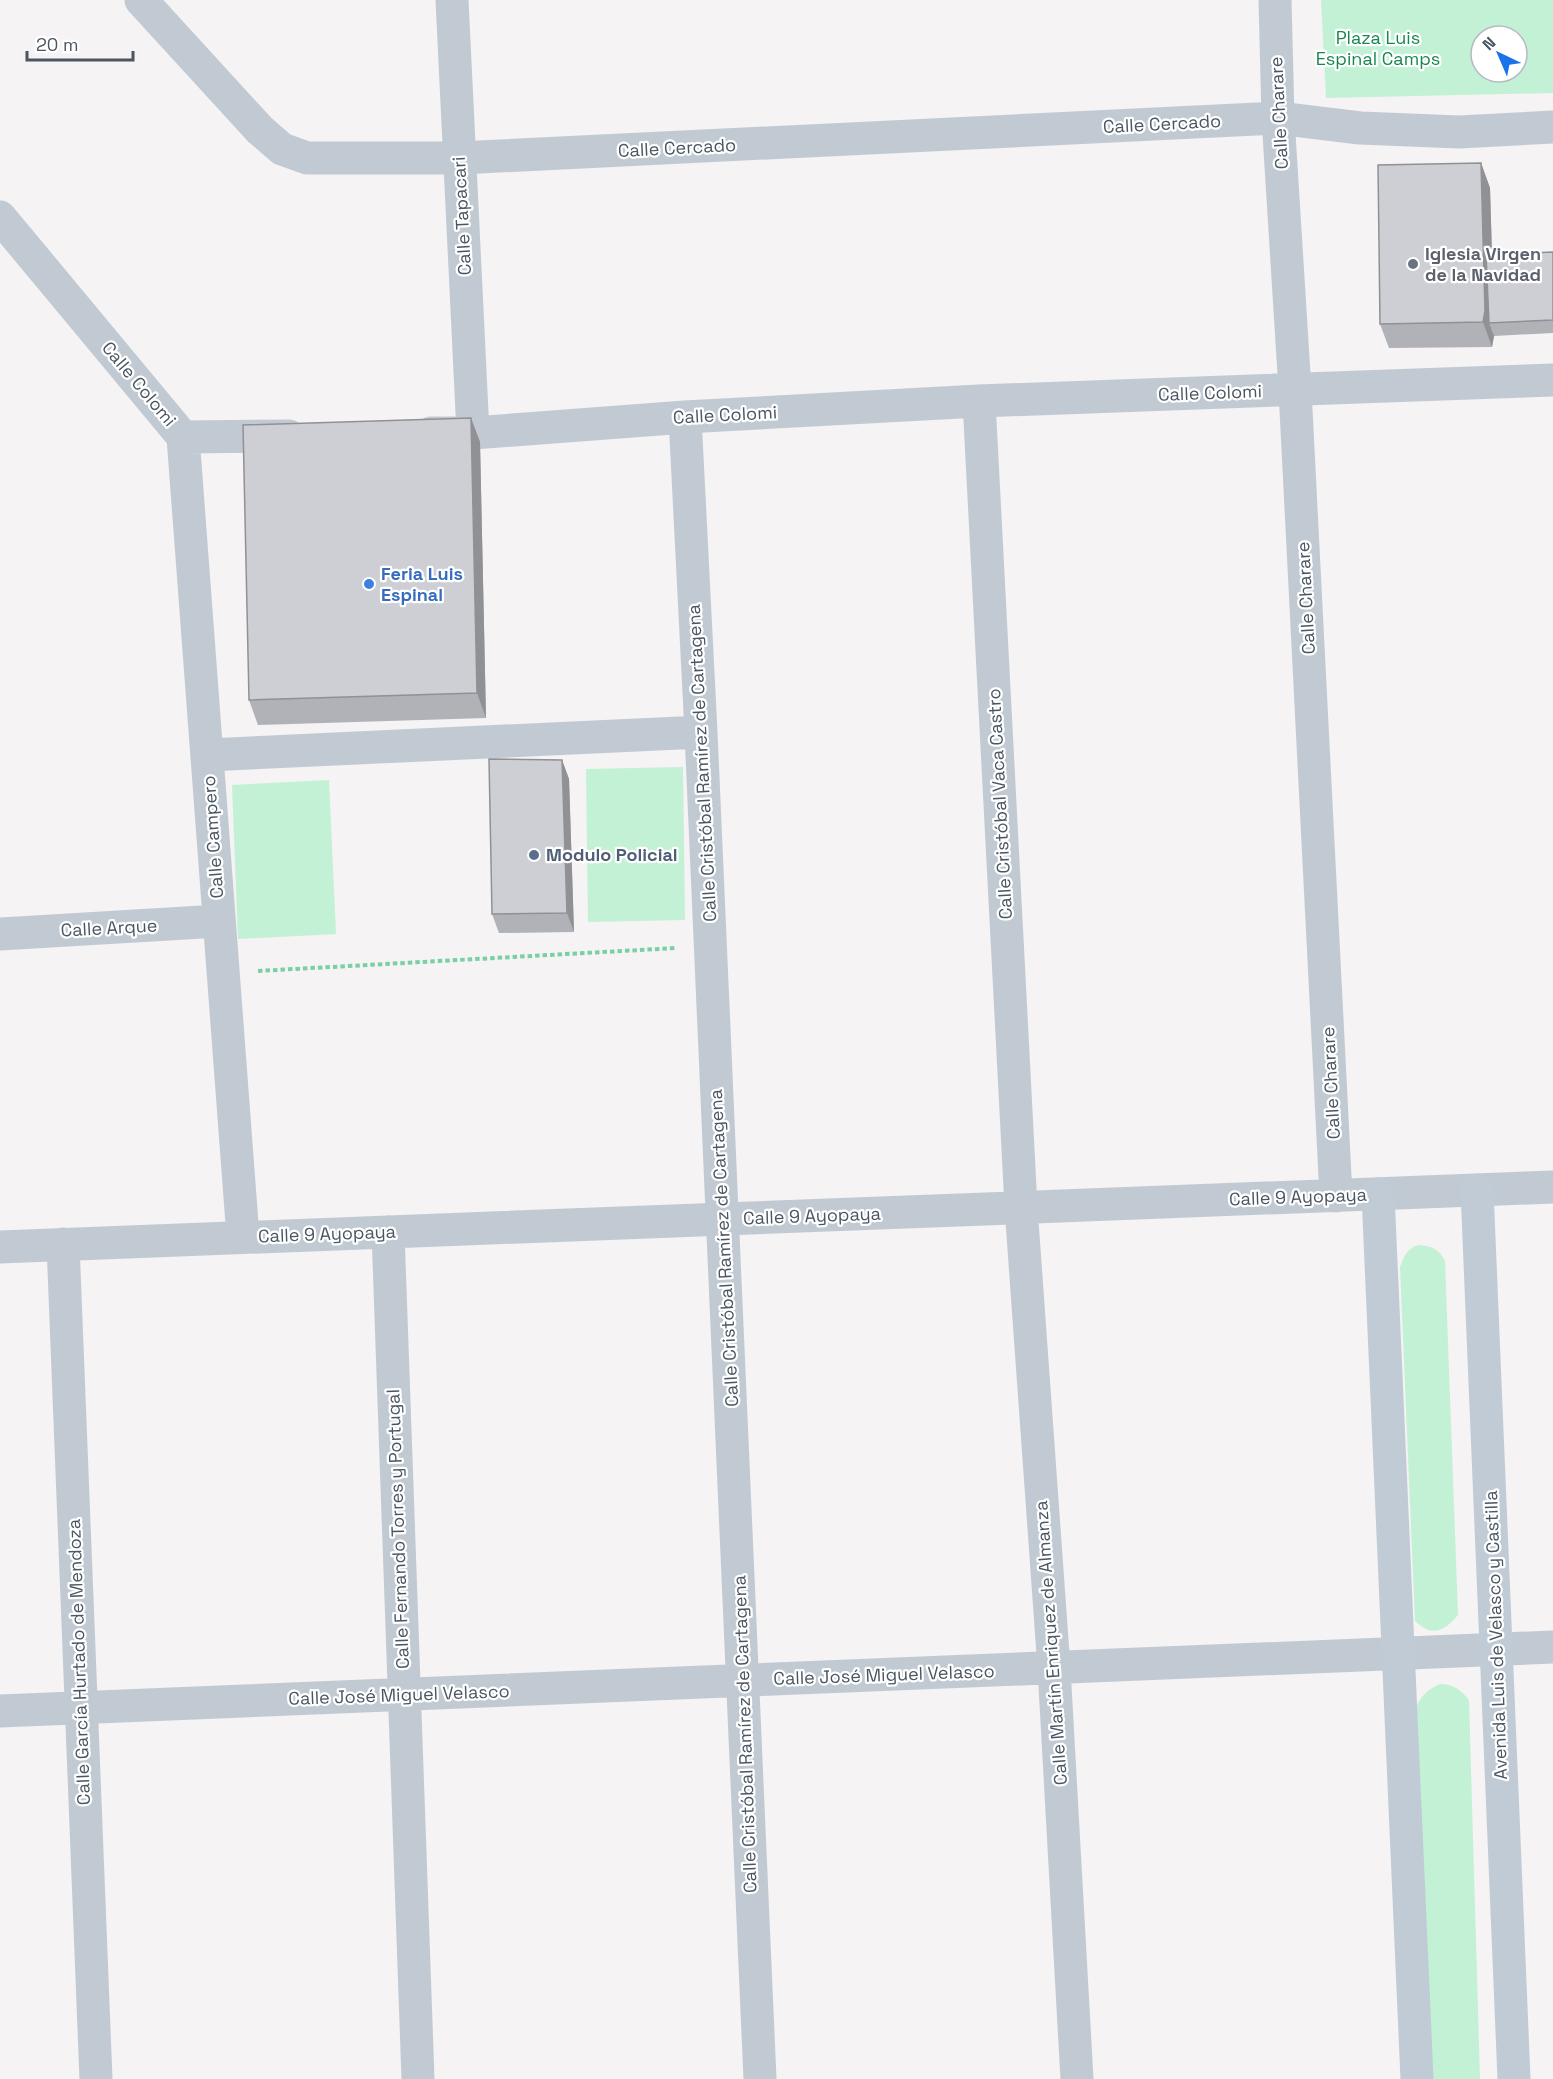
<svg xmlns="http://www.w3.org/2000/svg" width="1553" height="2079" font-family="'Space Grotesk',sans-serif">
<rect width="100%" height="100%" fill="#f5f3f3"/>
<!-- green -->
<path fill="#c3f1d5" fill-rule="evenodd" d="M1321 0H1553V93L1326 98ZM1481 36H1517V72H1481Z
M683 767 685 920 588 922 586 769Z
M329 780 336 934 238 939 232 785Z
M1419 1245C1432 1246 1439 1249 1445 1261L1458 1615C1444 1632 1432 1637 1415 1621L1400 1267C1404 1256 1407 1248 1419 1245Z
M1440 1684C1453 1684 1461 1690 1469 1700L1480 2079H1431L1416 1707C1422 1695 1428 1689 1440 1684Z"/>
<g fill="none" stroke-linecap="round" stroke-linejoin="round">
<!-- path -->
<path stroke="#7ad0a6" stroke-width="4" stroke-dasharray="4.5 3" stroke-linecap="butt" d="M258 971 676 948"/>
<!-- street -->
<path stroke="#c1cad2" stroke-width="33" d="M141 0 260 130 282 149 307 158H459L1278 118 1360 128 1459 132 1553 127
M452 0 473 433
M1275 0 1278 118 1295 390 1336 1196
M0 217 183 437
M979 401 1021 1207 1054 1668 1077 2079
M685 417 701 732 760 2079
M431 433H473L685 417 979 401 1553 380
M183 437 289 436
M183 437 243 1237
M207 755 701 732
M0 934 219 921
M388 1232 418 2079
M63 1244 96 2079
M0 1247 1553 1187
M0 1711 1553 1647"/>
<!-- secondary -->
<path stroke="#c1cbd6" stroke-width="33" d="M1477 1190 1514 2079
M1378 1194 1417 2079"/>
</g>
<!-- wall -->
<path fill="#b0b2b7" d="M1481 163 1490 188 1492 255 1553 252V333L1494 336 1492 347 1389 348 1380 324Z
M471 418 480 442 486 718 258 725 249 700Z
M562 760 569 779 574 932 499 933 492 914Z"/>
<!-- shaded-wall -->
<path fill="#909195" d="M1481 163 1490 188 1494 323H1489L1494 336 1492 347 1483 322Z
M471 418 480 442 486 718 477 693Z
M562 760 569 779 574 932 567 913Z"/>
<!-- building -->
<path fill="#cdcfd5" stroke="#909195" stroke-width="1.5" d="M1481 163 1485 311 1483 322 1380 324 1378 165Z
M1553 252V320L1489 323 1486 255Z
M471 418 477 693 249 700 243 425Z
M489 759 562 760 567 913 492 914Z"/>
<!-- markers -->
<circle fill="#6b7280" stroke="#fff" stroke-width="2" cx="1413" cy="264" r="6"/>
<circle fill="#3f7fe0" stroke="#fff" stroke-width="2" cx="369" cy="584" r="6"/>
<circle fill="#5c6f8a" stroke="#fff" stroke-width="2" cx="534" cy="855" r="6"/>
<g text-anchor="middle" stroke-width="4.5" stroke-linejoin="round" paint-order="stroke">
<!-- park labels -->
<g font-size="18" fill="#17864f" stroke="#fff">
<text x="1378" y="44">Plaza Luis<tspan x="1378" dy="21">Espinal Camps</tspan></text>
</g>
<!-- street labels -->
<g font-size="18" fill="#4a5661" stroke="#fff">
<text transform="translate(1279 113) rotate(-93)" y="6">Calle Charare</text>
<text transform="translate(1162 124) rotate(-3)" y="6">Calle Cercado</text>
<text transform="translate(677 148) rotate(-3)" y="6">Calle Cercado</text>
<text transform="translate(462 216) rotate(-93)" y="6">Calle Tapacari</text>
<text transform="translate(139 384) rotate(50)" y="6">Calle Colomi</text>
<text transform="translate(1210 393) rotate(-2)" y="6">Calle Colomi</text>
<text transform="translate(725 415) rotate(-3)" y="6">Calle Colomi</text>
<text transform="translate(1306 598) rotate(-93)" y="6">Calle Charare</text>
<text transform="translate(702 763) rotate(-93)" y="6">Calle Cristóbal Ramírez de Cartagena</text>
<text transform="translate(1000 804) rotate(-93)" y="6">Calle Cristóbal Vaca Castro</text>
<text transform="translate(213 837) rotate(-94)" y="6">Calle Campero</text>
<text transform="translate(109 928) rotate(-3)" y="6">Calle Arque</text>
<text transform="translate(1331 1083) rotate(-93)" y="6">Calle Charare</text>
<text transform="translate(1298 1197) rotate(-2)" y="6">Calle 9 Ayopaya</text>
<text transform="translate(812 1216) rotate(-2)" y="6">Calle 9 Ayopaya</text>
<text transform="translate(327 1234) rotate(-2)" y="6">Calle 9 Ayopaya</text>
<text transform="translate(724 1248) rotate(-93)" y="6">Calle Cristóbal Ramírez de Cartagena</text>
<text transform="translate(398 1529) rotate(-92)" y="6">Calle Fernando Torres y Portugal</text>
<text transform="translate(1496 1635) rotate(-92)" y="6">Avenida Luis de Velasco y Castilla</text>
<text transform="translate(1051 1643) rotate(-94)" y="6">Calle Martín Enriquez de Almanza</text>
<text transform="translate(79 1662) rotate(-92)" y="6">Calle García Hurtado de Mendoza</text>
<text transform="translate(884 1675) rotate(-2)" y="6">Calle José Miguel Velasco</text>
<text transform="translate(399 1695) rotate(-2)" y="6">Calle José Miguel Velasco</text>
<text transform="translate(745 1734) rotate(-92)" y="6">Calle Cristóbal Ramírez de Cartagena</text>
</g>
<!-- worship labels -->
<g font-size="18" font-weight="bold" fill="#5b616d" stroke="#fff" text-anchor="start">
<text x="1425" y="260">Iglesia Virgen<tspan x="1425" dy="21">de la Navidad</tspan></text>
</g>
<!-- shop labels -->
<g font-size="18" font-weight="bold" fill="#366cbe" stroke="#fff" text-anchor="start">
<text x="381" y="580">Feria Luis<tspan x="381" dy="21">Espinal</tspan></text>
</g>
<!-- service labels -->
<g font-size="18" font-weight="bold" fill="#4e5e75" stroke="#fff" text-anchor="start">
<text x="546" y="861">Modulo Policial</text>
</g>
</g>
<!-- north arrow -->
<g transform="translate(1499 54) rotate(316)"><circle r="28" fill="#ffffff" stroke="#b7bbc0" stroke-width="1.5"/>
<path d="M0-4.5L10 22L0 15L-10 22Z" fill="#1a73e8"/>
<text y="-9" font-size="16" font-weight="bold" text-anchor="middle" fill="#4a5661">N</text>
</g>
<!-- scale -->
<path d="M27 51v9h106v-9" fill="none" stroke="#4a5661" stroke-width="3"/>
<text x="36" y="51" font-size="18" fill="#4a5661" stroke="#ffffff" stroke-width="4.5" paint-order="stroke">20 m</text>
</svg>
